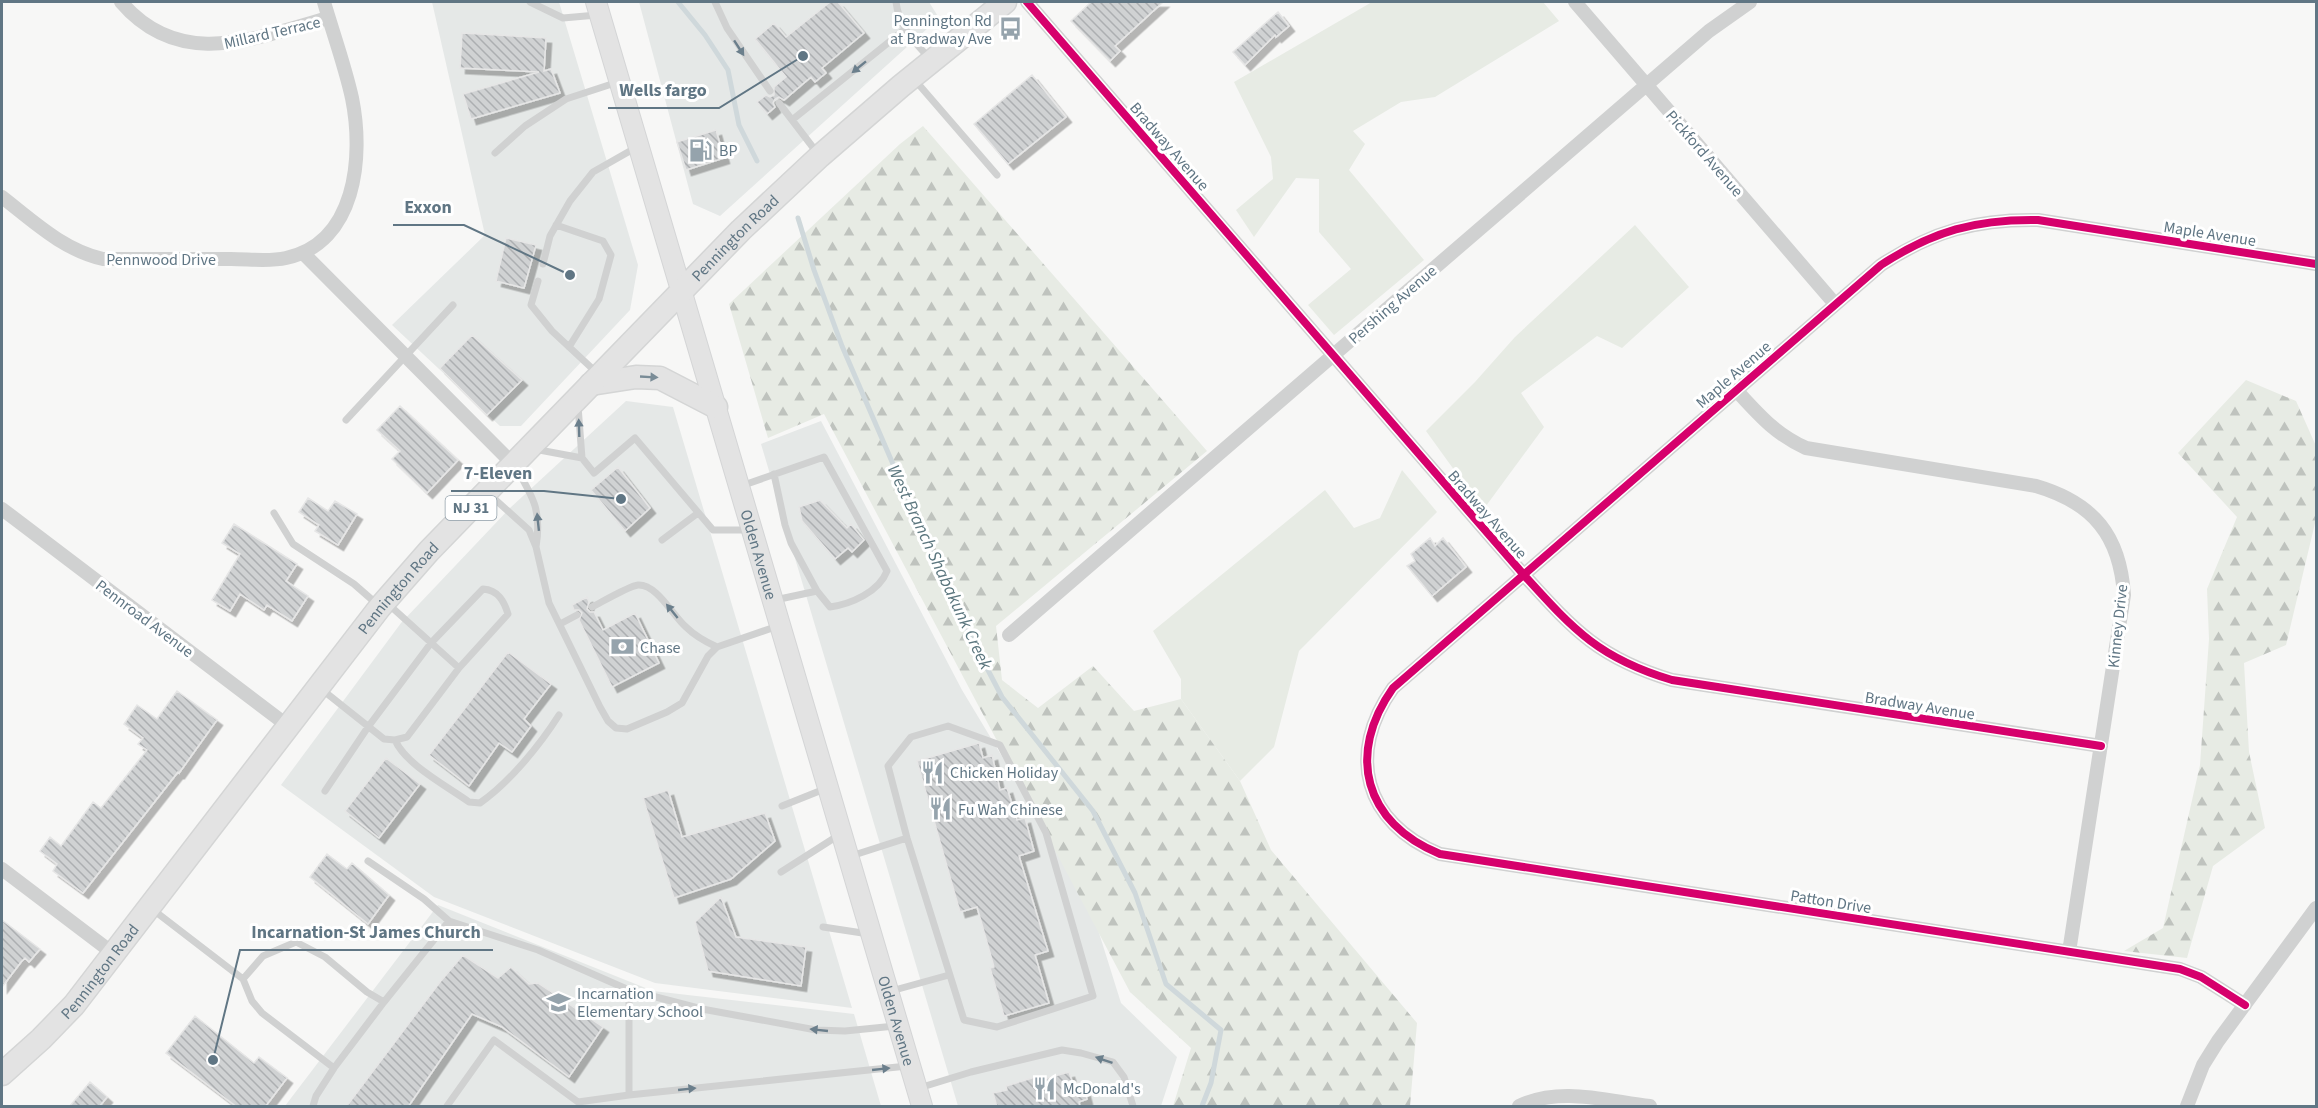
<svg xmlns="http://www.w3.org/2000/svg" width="2318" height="1108" font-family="'Source Sans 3',sans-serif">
<defs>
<pattern id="forest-firs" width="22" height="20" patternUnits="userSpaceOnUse" patternTransform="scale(1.5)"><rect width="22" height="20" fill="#e7ebe4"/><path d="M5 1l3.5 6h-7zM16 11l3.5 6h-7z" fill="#bfc3be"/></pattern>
<pattern id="building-back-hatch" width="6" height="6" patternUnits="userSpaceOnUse" patternTransform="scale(1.5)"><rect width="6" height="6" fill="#d0d2d3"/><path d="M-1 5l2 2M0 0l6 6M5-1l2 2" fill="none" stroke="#acafb1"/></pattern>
<filter id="shadow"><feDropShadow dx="5.5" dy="5.5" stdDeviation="0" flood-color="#0004"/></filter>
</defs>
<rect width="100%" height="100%" fill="#f7f7f6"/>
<!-- built -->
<path fill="#e5e8e7" d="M432 2H559L638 265 630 310 521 426H500L392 325 485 235Z
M639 2H929L939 18 720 216 693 204Z
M626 401 673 407 852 1008 655 983 434 897 281 785 401 623 510 508Z
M821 421 962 690 1089 901 1121 1003 1177 1057 1161 1106H958L761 444Z
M438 905 653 991 854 1014 881 1106H285Z"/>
<!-- grass -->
<path fill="#e7ebe4" d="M1372 2H1543L1559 21 1435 97 1401 102 1353 131 1365 144 1349 170 1424 260 1334 335 1308 305 1351 269 1319 232V179L1296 178 1254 237 1236 210 1273 179 1271 157 1234 82Z
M1635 225 1689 287 1622 348 1597 336 1521 393 1544 427 1483 510 1426 431 1475 382 1515 337Z
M1402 470 1437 512 1299 651 1274 747 1240 781 1181 699V679L1153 631 1325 490 1354 528 1380 518Z"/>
<!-- forest -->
<path fill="url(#forest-firs)" d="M923 126 1207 451 996 626 1002 680 1038 708 1093 666 1134 711 1181 699 1240 781 1271 850 1417 1023 1410 1106H1173L1191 1048 1130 992 824 414 768 438 729 304 900 144Z
M2246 380 2296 401 2316 446V519L2286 645 2244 663 2249 752 2265 828 2213 866 2187 958 2124 951 2163 928 2200 765 2209 639 2207 589 2237 517 2178 453Z"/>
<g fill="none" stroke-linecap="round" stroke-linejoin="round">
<!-- stream -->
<path stroke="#cfd8db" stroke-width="5" d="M678 2 705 35 728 70 739 125 757 161
M798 218 814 270 842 346 953 603 1002 697 1093 811 1135 893 1166 984 1221 1030 1211 1083 1202 1106"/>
</g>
<!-- building -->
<path fill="url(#building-back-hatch)" stroke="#e6e6e6" stroke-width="1.5" filter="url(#shadow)" d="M830 2H838L864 33 822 68 826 73 815 82 811 77 784 100 779 97 775 99 773 103 775 107 767 114 757 102 766 95 770 97 774 95V87L786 77 755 39 774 23 786 37Z
M1091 2H1163L1115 46 1120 51 1110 61 1071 21Z
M1278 12 1289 26 1276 37 1275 35 1245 65 1233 52Z
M462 33 546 38 544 71 551 69 560 93 471 119 463 94 539 72 460 68Z
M1032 75 1066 117 1008 164 974 124Z
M716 130 724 158 686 170 677 142Z
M506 238 536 245 524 288 496 281Z
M472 335 522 380 487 415 440 368Z
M400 406 458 460 427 493 392 459 400 451 377 430Z
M618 467 650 508 625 531 591 490Z
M308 498 328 511 335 501 357 514 338 545 315 531 319 525 299 512Z
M820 500 847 528 851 524 864 540 852 552 848 548 835 559 802 521 799 507Z
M234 524 297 564 286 581 308 596 292 621 267 605 264 610 240 594 230 611 212 600 240 554 222 543Z
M1430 538 1435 546 1443 538 1466 567 1432 596 1407 566 1415 561 1411 554Z
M587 597 589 602 587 609 590 612H594L603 630 635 613 659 663 612 687 579 620 582 613 579 610H574L572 605Z
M508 652 551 684 524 719 531 726 512 752 499 743 469 786 429 755Z
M177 691 217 720 179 773 178 772 83 893 53 871 57 864 40 851 50 837 61 846 93 802 101 808 147 750 138 744 143 738 124 724 137 705 157 719Z
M979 743 983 758 992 755 1000 790 1007 788 1017 820 1025 818 1034 851 1019 856 1048 951 1035 955 1049 1003 1004 1016 990 968 994 967 977 907 960 912 917 761Z
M386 758 420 784 379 838 345 811Z
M668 790 682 837 765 813 775 841 731 879 674 898 643 798Z
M327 854 347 869 352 863 389 895 368 924 310 877Z
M721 897 736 937 806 947 801 986 708 971 695 922Z
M2 920 40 949 29 962 25 958 21 962 2 987Z
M463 955 498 978 511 967 529 984 538 983 603 1027 569 1077 502 1027 472 1014 408 1107H346L440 982Z
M195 1016 254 1063 259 1057 287 1078 265 1107H237L166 1053Z
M1069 1072 1073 1084 1082 1081 1087 1099 1079 1102 1080 1107H997L993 1093 1007 1090 1006 1086 1039 1076 1040 1080Z
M90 1082 107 1097 99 1107H69Z"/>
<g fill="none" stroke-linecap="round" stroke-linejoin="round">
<defs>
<g id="secondary">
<path id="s1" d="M596 2 922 1106"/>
</g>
<g id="primary">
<path d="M591 384 636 377 660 378 716 407"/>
<path id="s2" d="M2 1074 41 1039 74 1005 380 607 429 551 741 230 820 156 901 86 1005 2"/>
</g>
</defs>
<!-- secondary casing -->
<use href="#secondary" stroke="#d4d5d6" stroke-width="22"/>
<!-- primary casing -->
<use href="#primary" stroke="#d4d5d5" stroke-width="25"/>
<!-- service -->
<path stroke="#d0d1d1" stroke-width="7" d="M530 2 563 18 597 15
M715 2 727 28 770 91
M896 2C899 27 914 41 930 59
M914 79 997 175
M779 103 818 154
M792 120 904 30
M495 153 525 126 566 99 618 82
M556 225 603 241 611 255 599 299 569 347
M543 264 550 236 570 201 593 172 637 147
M538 281 531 305 552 331 597 373
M578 406 582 458 594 473 635 438 713 530H748
M346 420 453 305
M534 449 582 458
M774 474 785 525 791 543 817 591
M741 486 824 457 887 571C879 592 851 604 830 607L817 591 775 600
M488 493 529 530 536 547C542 510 533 497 515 466
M274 513 293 544 354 584 378 605
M662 540 698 513
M536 547 549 603 600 707 608 721 616 728 627 729 667 712 682 703 708 656 717 647 778 626
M592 607C602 602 629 586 638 585 657 584 673 616 686 627 695 636 706 642 717 647
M560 624 577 615
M320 688 384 739 395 740 407 737 459 668 387 603
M948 726 1000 745 1046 833 1093 996 997 1027 964 1020 907 838 888 766 911 737Z
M395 740C406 765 447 786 469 802L480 803C509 783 540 745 559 715
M325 791 368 727 431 643 483 589C498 590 504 601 508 614L459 668
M782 806 827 788
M851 856 907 838
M368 861 424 899 449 921
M781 872 839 835
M152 909 243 979 252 1001 262 1013 334 1068 384 1002 367 992 325 957 296 942 263 956 243 979
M823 927 869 934
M629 990 702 1009 816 1030 845 1031 895 1026
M891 991 949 975
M384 1002 449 921 538 950 629 990V1095L578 1102 494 1040 447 1106
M919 1088 971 1072 1062 1050 1081 1053 1113 1062 1124 1077 1133 1106
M629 1095 907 1066
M313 1106 316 1096 334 1068"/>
<!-- minor -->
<path stroke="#d0d1d1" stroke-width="14" d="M121 2C180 71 255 38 328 18
M1027 2 1523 574C1573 629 1598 658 1672 680L2101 746
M1575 2 1835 304
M2 197C33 221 63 250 103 259 146 259 189 259 231 259 249 259 269 262 286 258 356 243 364 157 352 98 345 66 333 33 324 2
M303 253 513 464
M1736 390C1759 415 1775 434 1806 448L2036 486C2094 503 2120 536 2124 595L2069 952
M2 509 288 726
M1009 635 1709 31 1750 2
M2 869 114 954
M2245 1005 2201 977 2180 969 1440 854C1364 823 1346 754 1393 688L1881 265C1933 231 1976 219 2038 220L2316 264
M1519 1106C1560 1086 1607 1101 1650 1106
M2187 1106 2203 1065 2218 1041 2316 908"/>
<!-- secondary -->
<use href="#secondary" stroke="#e3e3e3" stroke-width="20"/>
<!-- primary -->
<use href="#primary" stroke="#e3e3e3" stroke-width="22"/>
<defs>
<path id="cycleway" d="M1027 2 1523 574C1573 629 1598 658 1672 680L2101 746
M2245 1005 2201 977 2180 969 1440 854C1364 823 1346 754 1393 688L1881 265C1933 231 1976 219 2038 220L2316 264"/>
</defs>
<!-- cycleway casing -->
<use href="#cycleway" stroke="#fff" stroke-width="11"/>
<!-- cycleway -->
<use href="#cycleway" stroke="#d6006c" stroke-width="8"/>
</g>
<!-- one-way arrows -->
<defs><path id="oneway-solid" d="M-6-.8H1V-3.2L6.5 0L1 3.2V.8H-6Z" transform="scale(1.5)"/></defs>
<g fill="#6b7f8c">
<use href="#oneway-solid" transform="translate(739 48) rotate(57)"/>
<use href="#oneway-solid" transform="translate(859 67) rotate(141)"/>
<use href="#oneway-solid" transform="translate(579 428) rotate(-92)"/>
<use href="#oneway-solid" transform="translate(538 522) rotate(-96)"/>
<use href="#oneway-solid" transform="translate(672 611) rotate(-129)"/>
<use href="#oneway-solid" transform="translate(819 1030) rotate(-174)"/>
<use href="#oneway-solid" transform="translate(1104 1060) rotate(-161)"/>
<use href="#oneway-solid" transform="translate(881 1069) rotate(-6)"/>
<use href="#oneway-solid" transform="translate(687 1089) rotate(-6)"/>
</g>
<use fill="#7a8c97" href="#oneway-solid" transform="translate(649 377) rotate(3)"/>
<!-- icons -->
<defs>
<symbol id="bus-bare" viewBox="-9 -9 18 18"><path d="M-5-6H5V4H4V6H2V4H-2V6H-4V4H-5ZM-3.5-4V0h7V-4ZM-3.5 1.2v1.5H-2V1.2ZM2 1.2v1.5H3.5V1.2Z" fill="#95a3ac" stroke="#fff" stroke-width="2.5" paint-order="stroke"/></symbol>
<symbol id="fuel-bare" viewBox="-9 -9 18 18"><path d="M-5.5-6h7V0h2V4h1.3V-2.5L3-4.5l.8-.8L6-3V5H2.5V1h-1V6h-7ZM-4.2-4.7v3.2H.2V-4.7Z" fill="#95a3ac" stroke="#fff" stroke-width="2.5" paint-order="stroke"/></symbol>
<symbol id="bank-bare" viewBox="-9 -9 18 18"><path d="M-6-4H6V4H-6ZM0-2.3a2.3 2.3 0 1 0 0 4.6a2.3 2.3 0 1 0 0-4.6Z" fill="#95a3ac" stroke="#fff" stroke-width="2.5" paint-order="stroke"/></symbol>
<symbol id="restaurant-bare" viewBox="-9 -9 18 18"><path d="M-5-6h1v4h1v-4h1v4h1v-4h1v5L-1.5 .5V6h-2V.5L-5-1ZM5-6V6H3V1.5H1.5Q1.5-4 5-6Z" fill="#95a3ac" stroke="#fff" stroke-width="2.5" paint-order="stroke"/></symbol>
<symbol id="school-bare" viewBox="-9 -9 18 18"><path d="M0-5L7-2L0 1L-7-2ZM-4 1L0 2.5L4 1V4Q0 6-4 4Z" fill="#95a3ac" stroke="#fff" stroke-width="2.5" paint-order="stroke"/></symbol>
</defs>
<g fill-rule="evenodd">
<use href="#bus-bare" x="994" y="12" width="33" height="33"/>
<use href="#fuel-bare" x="684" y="134" width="33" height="33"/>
<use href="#bank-bare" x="606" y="630" width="33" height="33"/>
<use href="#restaurant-bare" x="916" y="756" width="33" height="33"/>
<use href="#restaurant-bare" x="924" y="792" width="33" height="33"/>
<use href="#school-bare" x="542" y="986" width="33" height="33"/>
<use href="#restaurant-bare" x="1028" y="1072" width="33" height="33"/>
</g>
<g text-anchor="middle" stroke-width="6" stroke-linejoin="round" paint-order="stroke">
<!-- shield labels -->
<rect fill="#fff" stroke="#909fa9" stroke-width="1.5" x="445.5" y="496" width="51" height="24" rx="4.5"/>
<g font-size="15" font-weight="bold" fill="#607684">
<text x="471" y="513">NJ 31</text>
</g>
<!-- poi labels -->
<g font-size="16" fill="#607684" stroke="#fff" text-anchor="start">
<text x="992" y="26" text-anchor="end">Pennington Rd<tspan x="992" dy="18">at Bradway Ave</tspan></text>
<text x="719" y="156">BP</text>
<text x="640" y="653">Chase</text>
<text x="950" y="778">Chicken Holiday</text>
<text x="958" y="815">Fu Wah Chinese</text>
<text x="577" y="999">Incarnation<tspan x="577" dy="18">Elementary School</tspan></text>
<text x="1063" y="1094">McDonald's</text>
</g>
<!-- street labels -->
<g font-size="16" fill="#607684" stroke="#fff">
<text transform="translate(272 32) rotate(-13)" y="6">Millard Terrace</text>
<text transform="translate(1170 146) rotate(49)" y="6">Bradway Avenue</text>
<text transform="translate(1705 153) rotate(49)" y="6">Pickford Avenue</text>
<text transform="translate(2210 233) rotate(9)" y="6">Maple Avenue</text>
<text dy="6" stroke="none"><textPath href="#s2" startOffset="1114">Pennington Road</textPath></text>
<text x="161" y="265">Pennwood Drive</text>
<text transform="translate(1392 304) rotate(-41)" y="6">Pershing Avenue</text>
<text transform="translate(1733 374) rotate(-41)" y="6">Maple Avenue</text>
<text transform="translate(1488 514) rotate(49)" y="6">Bradway Avenue</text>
<text dy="6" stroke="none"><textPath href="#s1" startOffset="576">Olden Avenue</textPath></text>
<text dy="6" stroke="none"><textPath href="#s2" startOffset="628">Pennington Road</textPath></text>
<text transform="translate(145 618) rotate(37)" y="6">Pennroad Avenue</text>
<text transform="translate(2117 626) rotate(-84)" y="6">Kinney Drive</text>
<text transform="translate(1920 705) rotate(9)" y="6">Bradway Avenue</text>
<text transform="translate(1831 901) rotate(9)" y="6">Patton Drive</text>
<text dy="6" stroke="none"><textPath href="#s2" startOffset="142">Pennington Road</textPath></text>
<text dy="6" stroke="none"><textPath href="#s1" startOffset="1062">Olden Avenue</textPath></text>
</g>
<!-- water labels -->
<g font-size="18" font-style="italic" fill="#5b767e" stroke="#fff">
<text transform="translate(940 567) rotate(65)" y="6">West Branch Shabakunk Creek</text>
</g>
</g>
<!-- callouts -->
<path fill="none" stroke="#607684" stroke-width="2" d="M803 56L719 108H608M570 275L464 225H393M621 499L544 491H451M213 1060L240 950H493"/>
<g fill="#607684" stroke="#fff" stroke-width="2">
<circle cx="803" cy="56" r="6"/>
<circle cx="570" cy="275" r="6"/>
<circle cx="621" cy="499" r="6"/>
<circle cx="213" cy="1060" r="6"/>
</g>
<g font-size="18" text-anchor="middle" font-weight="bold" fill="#607684" stroke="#fff" stroke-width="6" stroke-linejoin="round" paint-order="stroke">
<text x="663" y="96">Wells fargo</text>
<text x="428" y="213">Exxon</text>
<text x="498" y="479">7-Eleven</text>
<text x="366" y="938">Incarnation-St James Church</text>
</g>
<!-- border -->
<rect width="2318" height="1108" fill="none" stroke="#607684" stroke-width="6"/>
</svg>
